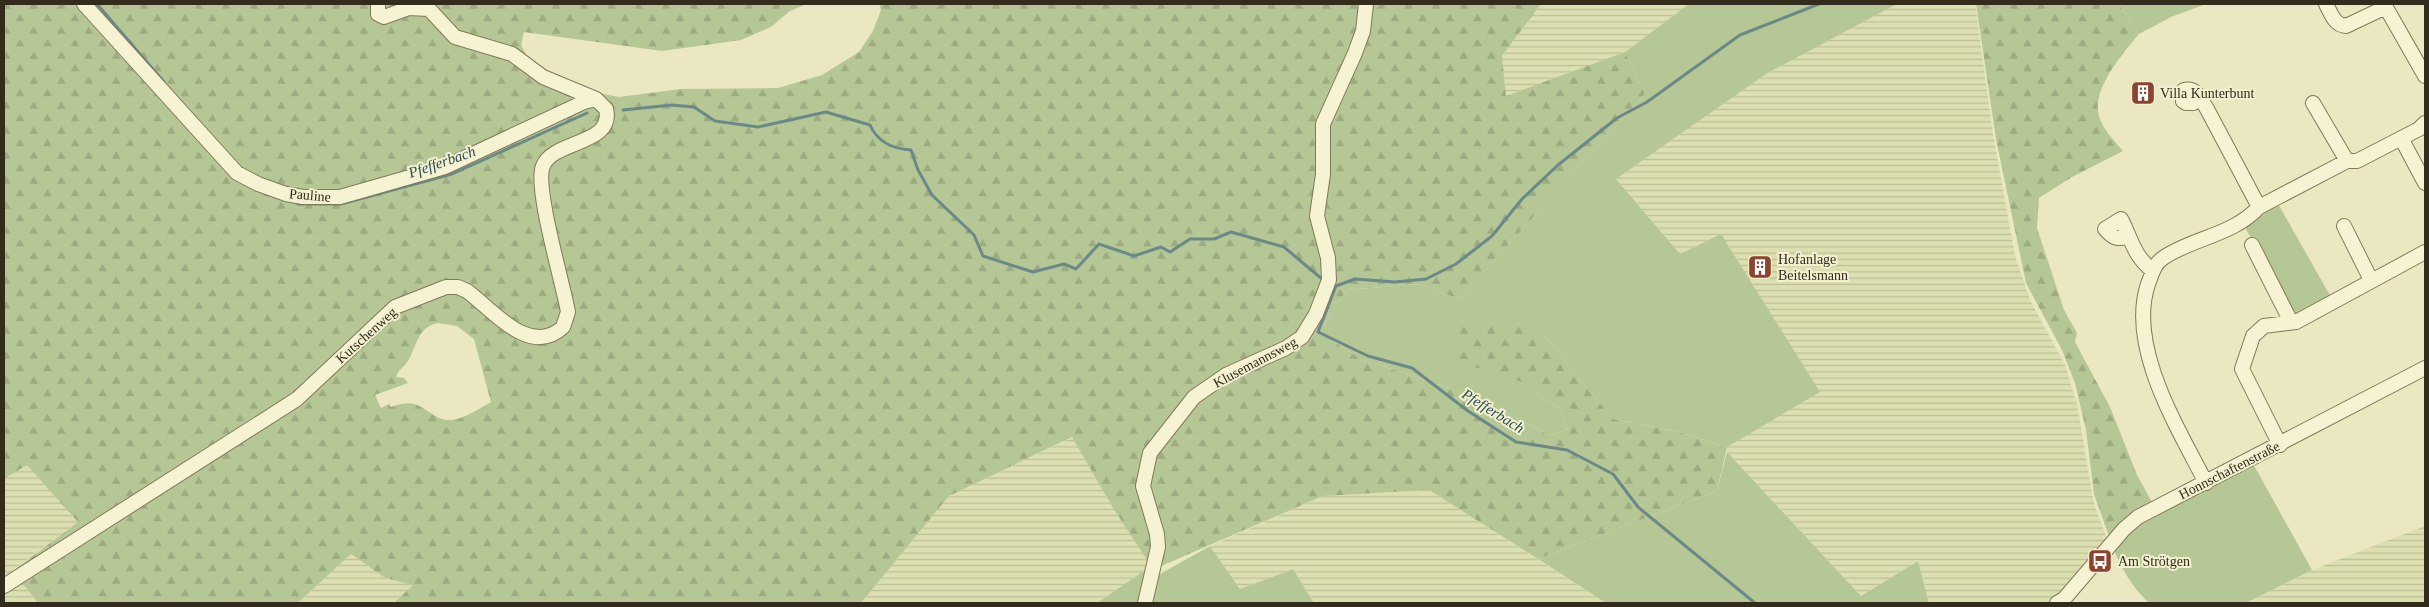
<svg xmlns="http://www.w3.org/2000/svg" width="2429" height="607" font-family="Georgia,serif">
<defs>
<pattern id="farmland-rules" width="6" height="5" patternUnits="userSpaceOnUse" patternTransform="scale(1.25)"><rect width="6" height="5" fill="#dcdfaf"/><path d="M0 2.5h6" fill="none" stroke="#bdc096"/></pattern>
<pattern id="forest-firs" width="22" height="20" patternUnits="userSpaceOnUse" patternTransform="scale(1.25)"><rect width="22" height="20" fill="#b6c796"/><path d="M5 1l3.5 6h-7zM16 11l3.5 6h-7z" fill="#9dab81"/></pattern>
</defs>
<rect width="100%" height="100%" fill="#eae7c1"/>
<!-- farmland -->
<path fill="url(#farmland-rules)" d="M1541 4H1689L1625 52 1506 96 1502 56Z
M1897 4H1975L1993 134 2015 256 2030 300 2065 365 2077 404 2094 504 2109 544 2056 603H1929L1918 561 1861 596 1727 452V447L1819 392 1721 234 1680 254 1616 179 1766 74Z
M1073 437 1113 508 1151 566 1097 603H861L949 496Z
M28 464 78 522 13 570 38 603H4V479Z
M1429 490 1606 603H1314L1293 569 1240 589 1210 546 1323 496Z
M2425 526V603H2246L2312 570Z
M351 554 385 578 414 585 394 603H298Z"/>
<!-- green -->
<path fill="#b6c796" d="M1689 4H1897L1766 74 1616 179 1680 254 1721 234 1820 392 1727 447 1679 432 1613 419 1545 336 1460 361 1521 382 1559 408 1568 430 1548 435 1485 400 1361 359 1319 332 1347 290 1419 284 1459 299 1645 94 1625 52Z
M2119 4H2206L2171 17 2139 34Z
M2277 202 2332 299 2293 320 2244 225 2263 215 2264 211Z
M1727 452 1861 596 1918 561 1929 603H1606L1538 559 1717 491Z
M2251 460 2312 570 2246 603H2149C2131 586 2122 569 2112 546L2125 530Z
M1210 546 1240 589 1293 569 1314 603H1097L1151 566 1160 574Z"/>
<!-- forest -->
<path fill="url(#forest-firs)" fill-rule="evenodd" d="M4 4H806L790 11 771 27 741 40 662 51 524 32 521 45 528 58 563 83 604 94 619 97 681 89 778 88 822 75 859 52 873 31 881 10 879 4H1541L1502 56 1506 96 1625 52 1645 94 1459 299 1419 284 1347 290 1319 332 1361 359 1485 400 1548 435 1568 430 1559 408 1521 382 1460 362 1449 328 1508 321 1545 336 1613 419 1679 432 1727 447 1717 491 1538 559 1429 490 1323 496 1159 567 1151 566 1113 508 1072 437 949 496 861 603H394L413 585 385 578 351 554 298 603H38L13 571 78 522 27 465 4 479ZM438 323 457 326 474 339 491 402C480 408 466 418 452 420 428 422 424 393 391 407L389 404 381 408 375 395 408 383 404 378 396 377C398 370 404 367 408 361 417 346 417 327 438 323Z
M1976 4H2119L2139 34C2123 53 2091 90 2099 116 2103 130 2114 140 2123 151L2072 177 2039 198 2037 228 2064 310 2077 333 2075 342 2110 407 2137 475 2154 506 2111 542 2094 494 2086 430 2075 383 2062 350 2026 283 1996 139Z"/>
<g fill="none" stroke-linecap="round" stroke-linejoin="round">
<!-- stream -->
<path stroke="#6b8989" stroke-width="3" d="M97 4 164 82
M623 110 672 105 694 107 715 121 758 127 826 112 870 125C878 143 893 149 911 150L918 170 932 195 974 235 983 256 1033 272 1064 264 1076 269 1099 244 1134 256 1161 247 1170 252 1190 239H1214L1231 232 1284 247 1322 279
M298 204H341L452 174 587 113
M1755 603 1638 507 1613 474 1567 450 1516 442 1468 411 1412 368 1368 356 1318 332 1336 286 1355 279 1395 282 1426 279 1456 264 1492 236 1522 199 1558 165 1617 118 1647 102 1740 35 1819 4"/>
<defs>
<path id="minor" d="M84 4 237 173 258 184 286 194 303 197H340L445 167 584 102 596 99
M2326 4C2331 13 2334 25 2346 26L2386 7
M2384 4 2425 76
M2197 94V97L2193 103H2186L2183 101 2184 90C2197 87 2201 100 2207 109L2259 207
M2313 103 2347 161
M2401 138 2425 183
M2344 226 2371 280
M2127 237C2116 240 2112 237 2105 229L2121 219C2132 240 2133 255 2153 271
M2252 245 2291 322
M2280 445 2242 369 2253 336 2264 326 2296 322 2425 252
M2206 483C2178 428 2127 347 2148 284 2152 274 2154 264 2163 258 2194 237 2232 236 2259 207L2347 161H2357L2419 129 2425 123
M4 586 297 399 395 307 446 287H458L467 291C493 310 530 358 563 327L568 312C563 283 534 186 543 166 553 140 615 145 606 109L596 99 543 77 512 54 455 37 429 9 409 8 384 17 378 14V4
M1145 603 1158 547 1157 534 1143 486 1150 453 1194 397 1226 375 1286 348 1302 337 1316 314 1329 280 1328 258 1317 216 1323 174V124L1355 53 1363 31 1366 4
M2057 603 2064 599 2124 529 2138 517 2425 368"/>
</defs>
<!-- minor casing -->
<use href="#minor" stroke="#82785a" stroke-width="16"/>
<!-- minor -->
<use href="#minor" stroke="#f6f3d3" stroke-width="14"/>
</g>
<!-- icons -->
<defs>
<symbol id="building-square" viewBox="-11 -11 22 22"><rect x="-9" y="-9" width="18" height="18" rx="4" fill="#8c432f" stroke="#f2f0d0"/><path d="M-4-6H4V6H1V3H-1V6H-4ZM-2.5-4.3h1.7v1.8h-1.7ZM.8-4.3h1.7v1.8H.8ZM-2.5-1h1.7V.8h-1.7ZM.8-1h1.7V.8H.8Z" fill="#fff"/></symbol>
<symbol id="bus-square" viewBox="-11 -11 22 22"><rect x="-9" y="-9" width="18" height="18" rx="4" fill="#8c432f" stroke="#f2f0d0"/><path d="M-5-6H5V4H4V6H2V4H-2V6H-4V4H-5ZM-3.5-4V0h7V-4ZM-3.5 1.2v1.5H-2V1.2ZM2 1.2v1.5H3.5V1.2Z" fill="#fff"/></symbol>
</defs>
<g fill-rule="evenodd">
<use href="#building-square" x="2129" y="79" width="28" height="28"/>
<use href="#building-square" x="1746" y="253" width="28" height="28"/>
<use href="#bus-square" x="2086" y="547" width="28" height="28"/>
</g>
<g text-anchor="middle" stroke-width="4" stroke-linejoin="round" paint-order="stroke">
<!-- poi labels -->
<g font-size="14" fill="#332c1d" stroke="#f2f0d0" text-anchor="start">
<text x="2160" y="98">Villa Kunterbunt</text>
<text x="1778" y="264">Hofanlage<tspan x="1778" dy="16">Beitelsmann</tspan></text>
<text x="2118" y="566">Am Strötgen</text>
</g>
<!-- street labels -->
<g font-size="14" fill="#332c1d" stroke="#f2f0d0">
<text transform="translate(310 195) rotate(5)" y="5">Pauline</text>
<text transform="translate(366 335) rotate(-42)" y="5">Kutschenweg</text>
<text transform="translate(1255 362) rotate(-28)" y="5">Klusemannsweg</text>
<text transform="translate(2229 470) rotate(-27)" y="5">Honnschaftenstraße</text>
</g>
<!-- water labels -->
<g font-size="15" font-style="italic" fill="#2e4c51" stroke="#f2f0d0">
<text transform="translate(442 162) rotate(-19)" y="5">Pfefferbach</text>
<text transform="translate(1493 411) rotate(32)" y="5">Pfefferbach</text>
</g>
</g>
<!-- border -->
<rect width="2429" height="607" fill="none" stroke="#332c1d" stroke-width="10"/>
</svg>
